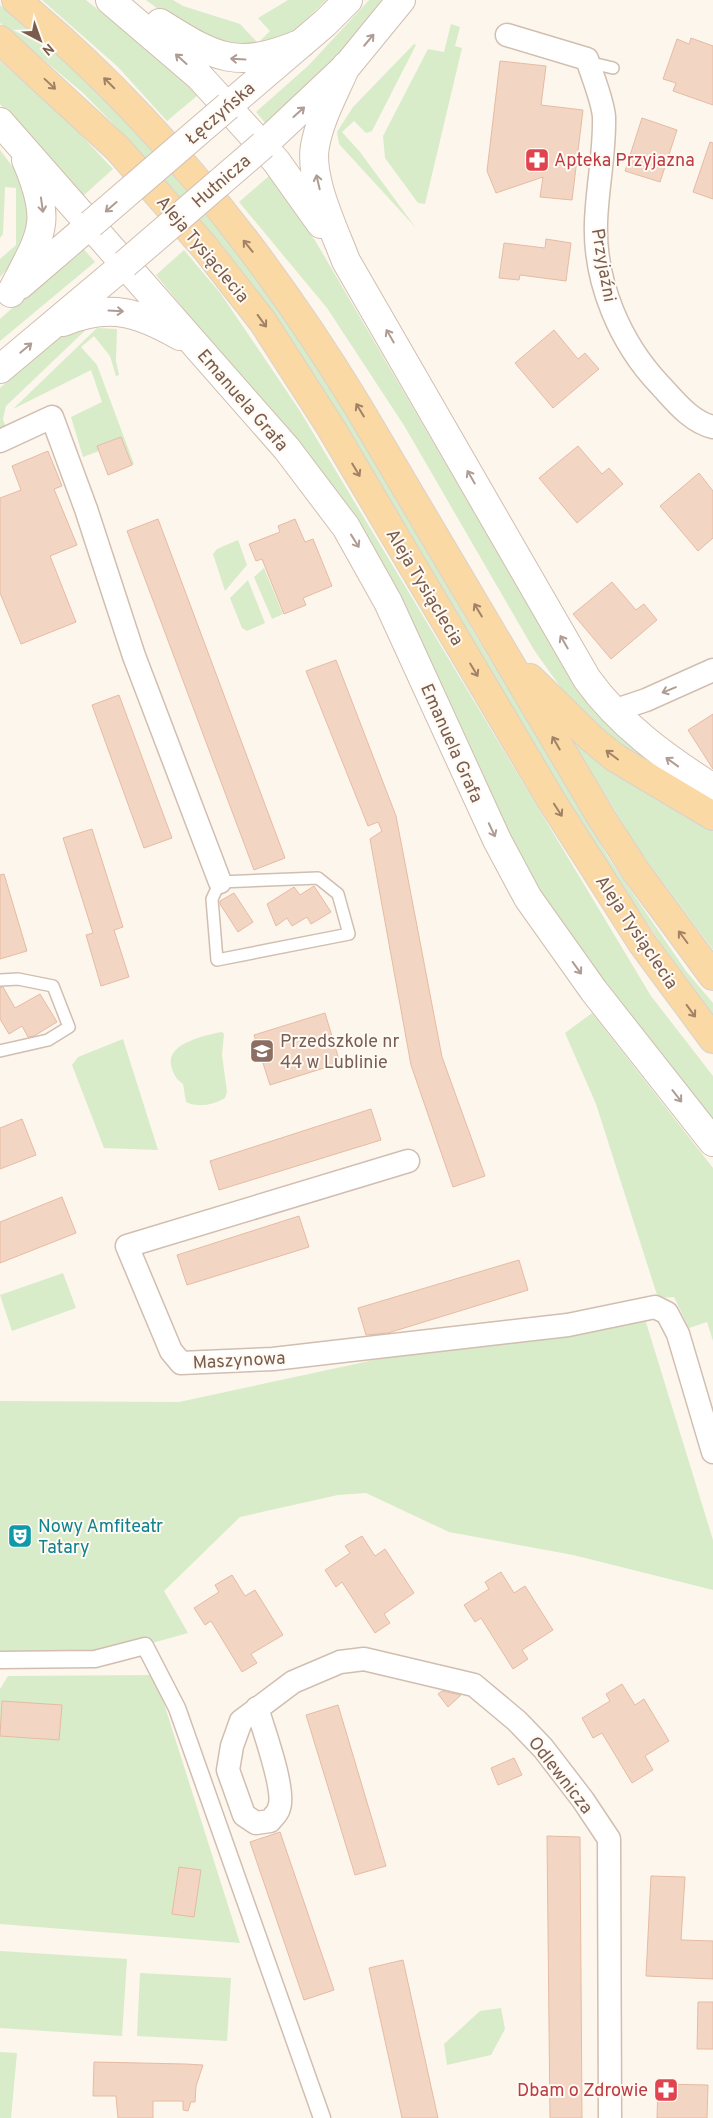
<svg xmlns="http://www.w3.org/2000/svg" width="713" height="2118" font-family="Overpass,sans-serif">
<rect width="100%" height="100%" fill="#fdf6ec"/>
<!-- green -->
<path fill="#d8ecc9" d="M42 0H86L143 46 198 95 167 121 118 67Z
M146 0H173L183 6 240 24 258 43 270 31 258 18 288 0H326L286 39 257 51 194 36Z
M369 0H385L343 52 266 124 256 112 309 65Z
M0 5 94 87 139 135 230 243 320 365 476 636 568 787 608 857 686 971 713 1003V1014L660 942 591 841 408 529 267 306 222 245 131 142 83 93 0 23Z
M451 24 460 27 455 46 462 48 425 204 418 203 385 158 383 136 428 49 444 52Z
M414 44 416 45 372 131 366 133 354 121 342 132 360 152 416 228 339 144 337 132 353 107Z
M0 61 67 120 113 169 83 196 0 104Z
M0 150 21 178 33 222 16 259 0 277V259L16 245V188L5 187 3 234 0 238Z
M269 176 316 242 554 649C588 698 617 732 661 771L624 750 576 709 534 650 405 427 327 308 239 202Z
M82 247 95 262 0 341V319Z
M184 250 221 294 300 411 651 996 713 1076V1122C674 1073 635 1023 597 973 574 943 551 913 532 880 466 763 425 633 355 518L156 275Z
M93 323 6 406 3 419 6 428 0 431V388L68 330Z
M97 328 117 329 116 361 119 375 116 376 110 356 94 336 81 347 97 365 134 464 132 465 121 437 97 446 99 451 83 457 71 417 102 402 91 370 13 409Z
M238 540 247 565 225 591 213 554 217 549Z
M264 568 283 614 272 619 254 577Z
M248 580 265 623 247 631 242 628 230 598Z
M569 735 713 826V950L639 850Z
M592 1013 713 1168V1341L707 1322 689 1328 674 1297 658 1298 596 1104 565 1033Z
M222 1032 224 1034 222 1055 227 1092 225 1098C213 1105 199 1108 186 1102L183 1084C176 1079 173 1074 171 1065 167 1043 206 1035 222 1032Z
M123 1039 158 1150 104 1148 72 1065 78 1057Z
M63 1273 76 1308 12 1331 0 1295Z
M645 1319 713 1540V1590L573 1555 449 1532 366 1493 338 1495 240 1517 164 1591 188 1633 95 1659 0 1660V1401L179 1402 388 1357Z
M155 1675 240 1943 0 1924V1689L8 1676Z
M0 1951 127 1959 122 2036 0 2028Z
M140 1973 231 1978 227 2041 137 2036Z
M501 2008 505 2029 491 2055 447 2065 444 2044 480 2011Z
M0 2052 17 2053 11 2118H0Z"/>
<!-- building -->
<path fill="#f3d5c3" stroke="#e6bba3" d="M691 38 713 46V105L673 91 676 83 663 79 677 39 689 44Z
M500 61 546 66 541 105 583 110 572 200 540 197 543 177 496 193 487 171Z
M642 118 677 130 660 182 625 171Z
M710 142 713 143V199L693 192Z
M546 239 571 243 566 281 520 275 519 280 499 278 504 243 545 248Z
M554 330 578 359 585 353 599 369 553 408 515 363Z
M121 437 132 465 108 475 97 446Z
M578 446 602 474 609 468 623 484 577 523 539 478Z
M48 451 62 486 54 489 77 545 50 556 76 622 21 644 0 593V498L21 490 12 466Z
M699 473 713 491V538L698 551 660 506Z
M158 519 285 858 254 870 127 531Z
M295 519 305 542 313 539 332 586 303 598 306 605 284 614 262 559 256 561 249 544 280 532 278 526Z
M612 582 636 610 644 604 657 620 611 659 573 614Z
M336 660 396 816 442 1057 485 1176 453 1187 411 1065 370 839 382 831 378 822 368 826 306 671Z
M119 695 172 838 144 848 92 705Z
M713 714V769L688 730Z
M92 829 123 927 114 930 129 977 101 986 86 935 93 933 63 838Z
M4 874 27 951 0 959V875Z
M314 886 331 912 311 924 307 917 292 926 287 918 276 926 267 904 294 887 300 895Z
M234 893 253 922 238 932 220 904V901Z
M0 987H3L15 1008 40 994 57 1022 34 1036 28 1037 22 1026 9 1034 0 1019Z
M325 1013 340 1063 270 1085 254 1035Z
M371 1109 381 1140 219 1190 210 1161Z
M22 1119 36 1155 0 1169V1128Z
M62 1197 76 1233 0 1263V1222Z
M299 1216 309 1247 187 1285 177 1255Z
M519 1260 528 1290 388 1333 366 1335 358 1308Z
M362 1536 375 1556 385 1549 414 1593 384 1614 390 1623 375 1633 342 1582 336 1587 325 1570 350 1553 345 1546Z
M501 1572 514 1593 525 1586 553 1630 522 1650 528 1659 513 1669 481 1618 475 1622 464 1605 489 1589 485 1582Z
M232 1575 245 1596 255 1590 283 1635 251 1654 257 1663 242 1672 211 1621 205 1625 194 1608 219 1592 215 1585Z
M622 1684 635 1705 644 1699 669 1741 645 1756 653 1770 632 1783 602 1733 593 1738 582 1718 610 1701 606 1694Z
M442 1691 461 1695 448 1707 438 1694Z
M2 1701 62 1705 59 1740 0 1736Z
M338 1705 386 1866 355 1875 306 1715Z
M514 1758 522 1775 498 1785 491 1768Z
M280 1832 334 1990 304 2000 250 1842Z
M547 1836 580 1837 582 2118H550Z
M179 1867 201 1870 194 1917 172 1914Z
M651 1876 685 1877 681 1940 713 1941V1979L646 1976Z
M403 1960 438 2118H402L369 1968Z
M698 2002H713V2049H697Z
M94 2062 185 2064 203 2065 196 2086 195 2102H191L188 2111 183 2110V2101H153V2118H118L116 2096H93Z
M658 2084 708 2085 707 2118H657Z"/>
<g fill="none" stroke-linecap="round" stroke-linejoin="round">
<defs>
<path id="service" d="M588 62 613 68
M318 878 338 894 349 934 217 960 212 899 220 882Z
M0 980 18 979 53 986 69 1027 48 1040 0 1051"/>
<path id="pedestrian" d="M0 1660 95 1659 145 1646 177 1708 322 2118"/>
<path id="minor" d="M507 35 587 59C592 75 603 101 604 117 605 152 597 188 596 223 594 282 620 343 660 385 675 401 691 422 713 427
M0 441 52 417 86 509 134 656 220 882
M613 711 646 700 713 670
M408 1161 127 1246 171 1351 181 1363 273 1359 568 1325 655 1307 667 1313 678 1334 713 1452
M257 1708C263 1728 286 1791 279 1808 278 1813 273 1817 270 1821L256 1823 244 1815 228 1770 232 1746 241 1721 293 1682 340 1662 364 1659 474 1685 517 1721 543 1748 583 1800 609 1839 610 2118"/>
<path id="tertiary" d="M110 0 199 76 276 161 321 224
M160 23C217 59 237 70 302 43
M346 66C335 92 320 118 315 146 309 179 334 229 346 261L587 679C620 725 666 758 713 788
M228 106 325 23 348 0
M0 122 287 449 346 527 388 602 497 840 528 898 594 991 713 1142
M263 145 347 66 401 0
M20 285 91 224
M11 293C41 234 54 225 26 160
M63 322C110 303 138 312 180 336
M0 369 125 264"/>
<path id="primary" d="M16 0C153 113 265 254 357 405L601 817 635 870 713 976
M0 40 118 149 206 249 263 322 331 428 551 800 642 943 713 1039
M530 678 591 738 614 757 713 816"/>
</defs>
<!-- service casing -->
<use href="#service" stroke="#d1beb0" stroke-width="14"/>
<!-- pedestrian casing -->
<use href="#pedestrian" stroke="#d1beb0" stroke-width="19"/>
<!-- minor casing -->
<use href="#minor" stroke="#d1beb0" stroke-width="25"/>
<!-- tertiary casing -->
<use href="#tertiary" stroke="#d1beb0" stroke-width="30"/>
<!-- primary casing -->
<use href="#primary" stroke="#dad1cd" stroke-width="30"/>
<!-- service -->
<use href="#service" stroke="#fff" stroke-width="11"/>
<!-- pedestrian -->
<use href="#pedestrian" stroke="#fff" stroke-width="16"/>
<!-- minor -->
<use href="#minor" stroke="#fff" stroke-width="22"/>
<!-- tertiary -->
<use href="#tertiary" stroke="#fff" stroke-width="28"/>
<!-- primary -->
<use href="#primary" stroke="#fbd9a5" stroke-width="28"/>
<defs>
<path id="tertiary-bridge" d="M91 224 228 106
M125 264 263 145"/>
</defs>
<!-- tertiary-bridge casing -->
<use href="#tertiary-bridge" stroke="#d1beb0" stroke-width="30" stroke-linecap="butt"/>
<!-- tertiary-bridge -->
<use href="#tertiary-bridge" stroke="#fff" stroke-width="28"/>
</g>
<!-- one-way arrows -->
<defs><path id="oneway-shaft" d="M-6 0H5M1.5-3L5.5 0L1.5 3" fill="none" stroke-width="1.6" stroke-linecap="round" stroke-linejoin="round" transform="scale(1.25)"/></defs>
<g stroke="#af9d94">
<use href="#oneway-shaft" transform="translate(369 40) rotate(-50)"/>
<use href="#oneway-shaft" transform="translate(181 59) rotate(-138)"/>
<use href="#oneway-shaft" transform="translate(238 59) rotate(-177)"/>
<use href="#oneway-shaft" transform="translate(299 112) rotate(-42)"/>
<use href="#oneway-shaft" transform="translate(318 182) rotate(-103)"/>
<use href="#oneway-shaft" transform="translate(42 205) rotate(82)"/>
<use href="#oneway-shaft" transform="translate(111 207) rotate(139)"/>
<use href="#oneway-shaft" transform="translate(116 311) rotate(3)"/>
<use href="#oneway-shaft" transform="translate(390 336) rotate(-120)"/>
<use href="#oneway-shaft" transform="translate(26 348) rotate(-40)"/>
<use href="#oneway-shaft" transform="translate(471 477) rotate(-120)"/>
<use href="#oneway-shaft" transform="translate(355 541) rotate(58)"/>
<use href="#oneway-shaft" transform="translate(564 642) rotate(-120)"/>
<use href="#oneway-shaft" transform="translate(669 690) rotate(158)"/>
<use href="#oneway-shaft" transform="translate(672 762) rotate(-144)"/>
<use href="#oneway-shaft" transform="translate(492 830) rotate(65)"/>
<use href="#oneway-shaft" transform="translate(577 968) rotate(54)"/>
<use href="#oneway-shaft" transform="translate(677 1096) rotate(52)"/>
</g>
<g stroke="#a18267">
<use href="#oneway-shaft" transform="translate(109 83) rotate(-135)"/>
<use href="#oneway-shaft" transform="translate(50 84) rotate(43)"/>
<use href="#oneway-shaft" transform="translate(248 246) rotate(-129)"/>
<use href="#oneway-shaft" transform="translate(262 321) rotate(54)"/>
<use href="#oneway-shaft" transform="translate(360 410) rotate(-121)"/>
<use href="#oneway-shaft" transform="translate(356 470) rotate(59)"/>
<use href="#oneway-shaft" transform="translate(478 610) rotate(-121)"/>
<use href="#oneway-shaft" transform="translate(474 670) rotate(59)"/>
<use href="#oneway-shaft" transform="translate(556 743) rotate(-120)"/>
<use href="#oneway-shaft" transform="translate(612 755) rotate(-143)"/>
<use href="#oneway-shaft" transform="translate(558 810) rotate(57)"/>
<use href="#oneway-shaft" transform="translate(683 937) rotate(-127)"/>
<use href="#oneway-shaft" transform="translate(691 1011) rotate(54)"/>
</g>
<!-- icons -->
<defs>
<symbol id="pharmacy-square" viewBox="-11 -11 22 22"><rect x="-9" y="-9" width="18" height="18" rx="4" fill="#e0444e" stroke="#fffaf3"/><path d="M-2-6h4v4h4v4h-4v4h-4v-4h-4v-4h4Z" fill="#fff"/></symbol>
<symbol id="school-square" viewBox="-11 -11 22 22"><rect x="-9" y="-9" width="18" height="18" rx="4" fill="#8d6e63" stroke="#fffaf3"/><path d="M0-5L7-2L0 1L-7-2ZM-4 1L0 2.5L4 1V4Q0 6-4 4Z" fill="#fff"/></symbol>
<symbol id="theatre-square" viewBox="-11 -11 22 22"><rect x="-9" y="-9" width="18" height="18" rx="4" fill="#0f9aa8" stroke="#fffaf3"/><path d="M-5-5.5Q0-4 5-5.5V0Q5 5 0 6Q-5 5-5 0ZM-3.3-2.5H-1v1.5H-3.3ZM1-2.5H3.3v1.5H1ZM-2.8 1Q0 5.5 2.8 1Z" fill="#fff"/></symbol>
</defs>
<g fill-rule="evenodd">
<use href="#pharmacy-square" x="523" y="146" width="28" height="28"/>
<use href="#school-square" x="248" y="1037" width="28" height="28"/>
<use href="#theatre-square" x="6" y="1522" width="28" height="28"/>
<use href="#pharmacy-square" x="652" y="2076" width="28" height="28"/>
</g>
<g text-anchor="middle" stroke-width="4" stroke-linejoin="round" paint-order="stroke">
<!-- street labels -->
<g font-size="18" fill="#7a5c4d" stroke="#fffaf3">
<text transform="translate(220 113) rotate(-41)" y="6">Łęczyńska</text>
<text transform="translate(221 181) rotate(-41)" y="6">Hutnicza</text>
<text transform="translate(203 249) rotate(50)" y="6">Aleja Tysiąclecia</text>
<text transform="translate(604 265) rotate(80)" y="6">Przyjaźni</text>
<text transform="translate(243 400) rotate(49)" y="6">Emanuela Grafa</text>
<text transform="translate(425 587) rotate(59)" y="6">Aleja Tysiąclecia</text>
<text transform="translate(452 743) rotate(66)" y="6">Emanuela Grafa</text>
<text transform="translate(637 932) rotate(56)" y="6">Aleja Tysiąclecia</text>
<text transform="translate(239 1360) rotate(-3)" y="6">Maszynowa</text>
<text transform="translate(561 1775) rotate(52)" y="6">Odlewnicza</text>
</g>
<!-- health labels -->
<g font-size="18" fill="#be3a42" stroke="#fffaf3" text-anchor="start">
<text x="554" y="166">Apteka Przyjazna</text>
<text x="648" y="2096" text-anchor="end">Dbam o Zdrowie</text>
</g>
<!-- education labels -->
<g font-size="18" fill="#785e54" stroke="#fffaf3" text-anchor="start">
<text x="280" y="1047">Przedszkole nr<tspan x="280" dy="21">44 w Lublinie</tspan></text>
</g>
<!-- culture labels -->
<g font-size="18" fill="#0d838f" stroke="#fffaf3" text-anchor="start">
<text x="38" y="1532">Nowy Amfiteatr<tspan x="38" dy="21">Tatary</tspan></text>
</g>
</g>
<!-- north arrow -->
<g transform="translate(40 40) rotate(139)" stroke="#fffaf3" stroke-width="4" paint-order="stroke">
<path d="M0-4L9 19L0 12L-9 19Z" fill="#7a5c4d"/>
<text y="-8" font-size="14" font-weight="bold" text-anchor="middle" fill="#7a5c4d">N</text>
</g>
</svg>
